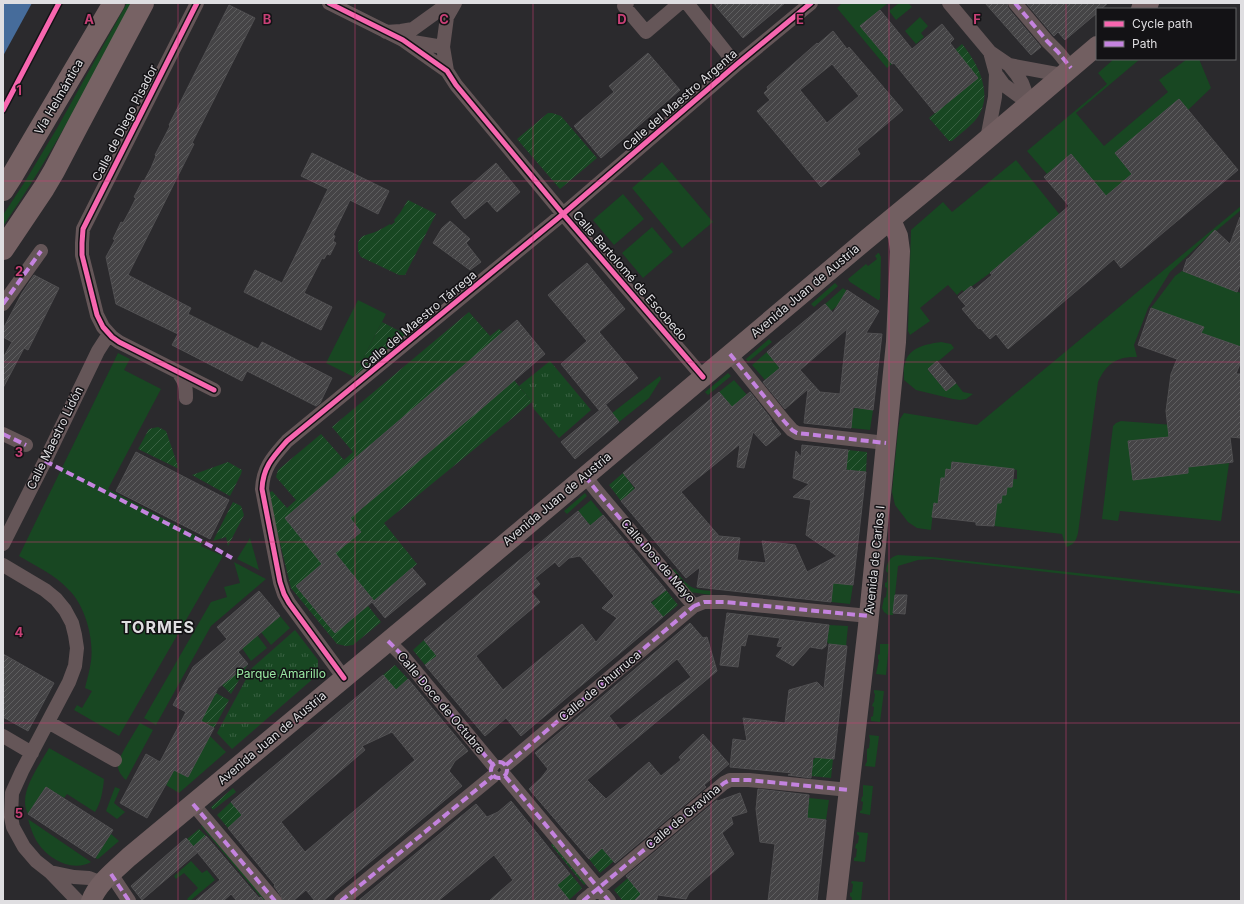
<svg xmlns="http://www.w3.org/2000/svg" width="1244" height="904" font-family="Inter,sans-serif">
<defs>
<pattern id="park-tufts" width="24" height="20" patternUnits="userSpaceOnUse"><rect width="24" height="20" fill="#184722"/><path d="M3 7l-1-3M5 7V3M7 7l1-3M15 17l-1-3M17 17v-4M19 17l1-3" fill="none" stroke="#396142"/></pattern>
<pattern id="garden-furrows" width="10" height="10" patternUnits="userSpaceOnUse"><rect width="10" height="10" fill="#184722"/><path d="M-1 1l2-2M0 10L10 0M9 11l2-2" fill="none" stroke="#396142"/></pattern>
<pattern id="building-hatch" width="6" height="6" patternUnits="userSpaceOnUse"><rect width="6" height="6" fill="#454446"/><path d="M-1 1l2-2M0 6l6-6M5 7l2-2" fill="none" stroke="#5f5f60"/></pattern>
</defs>
<rect width="100%" height="100%" fill="#2b2a2d"/>
<!-- grass -->
<path fill="#184722" d="M127 3H133C91 78 52 156 3 226V215L24 183 56 130Z
M842 3H888L860 26 892 64 887 68 837 8Z
M899 3H908L912 7 896 20 889 11Z
M920 17 928 26 921 33 924 37 916 44 905 31Z
M1114 59H1140L1076 113 1104 146 1168 92 1159 80 1187 59H1199L1211 88 1188 110 1179 99 1115 153 1132 174 1106 196 1071 154 1047 174 1027 151 1107 84 1098 73Z
M1016 160 1060 215 990 273 964 292 962 290 957 295 948 285 920 308 930 321 910 335 908 331 911 230 943 202 952 212Z
M662 162 713 222 682 248 632 188Z
M623 194 644 219 614 245 593 220Z
M1241 206V210L1216 231 1215 230 1170 272 1148 308 1134 345 1137 357C1117 356 1106 364 1098 382L1078 533C1076 541 1074 545 1066 547L1062 534 994 526 997 503H1001L1002 495H1006L1007 487 1013 479H1017V470L952 462 951 470H946L945 478 938 504 934 503 931 530 917 528 908 522 895 505 892 492 898 430 900 419 904 413 977 425Z
M652 227 673 252 643 278 622 253Z
M878 253H879L881 257 880 298 879 300H878L850 282 848 279 866 264 868 266 877 259 875 256Z
M1182 271 1241 293V347L1201 333 1203 328 1151 308 1175 276Z
M835 283 838 286 814 307 811 304Z
M843 288 847 291 837 306 831 311 825 304Z
M358 300 386 314 354 377 326 363Z
M769 339 772 342 748 362 746 359Z
M941 342 951 344 954 348 928 370 946 391 956 383 963 392 973 394 966 399 960 400 953 399 916 390 904 380C904 375 903 368 905 363 909 347 927 344 941 342Z
M767 352 778 366 779 369 765 380 752 365Z
M118 353 130 359 124 370 161 389 108 489 204 540 201 546 223 556 119 736 74 710 77 705 82 708 92 691 85 688C87 679 90 670 91 661 94 638 85 605 68 589 55 575 36 566 19 556Z
M728 373 731 376 708 395 705 392Z
M660 376 661 379 649 398 619 422 612 413Z
M734 380 747 395 732 407 719 392Z
M855 408 873 410 870 430 851 428 852 412Z
M1121 421 1199 427 1168 431 1169 437 1128 441 1133 479 1188 473V467L1229 463 1221 521 1120 511 1118 521 1102 519 1113 426 1116 423Z
M585 493 587 496 567 514 564 511Z
M591 500 603 515 591 525 589 524 578 511Z
M250 538 259 570 237 559Z
M898 555 932 557 1241 591V594L932 559 918 560 898 566 893 615H888L884 612 882 608 884 598 886 597 887 588 885 587V583L887 582 888 573 886 571C887 563 889 557 898 555Z
M234 562 266 579 211 626 156 725 144 718 211 602 227 597 224 587 240 583Z
M674 569C689 586 688 589 711 591V595L690 592 671 572Z
M835 583 853 585 850 604 831 602 833 584Z
M280 616 290 628 271 645 261 632Z
M829 625 848 626 846 646 829 644 827 642Z
M257 635 267 648 251 661 242 648Z
M880 644H889L886 675 876 674 879 660 878 659V655L880 654Z
M874 690 884 691 880 722 871 721V717L873 716 874 707 872 706 873 703 874 702 875 694 874 693Z
M140 723 153 730 126 780C121 775 117 770 118 763 118 758 136 730 140 723Z
M869 735 879 736 875 767 865 766 866 763 867 762V749L869 748 870 740Z
M210 736 226 752 179 793 166 785 174 770Z
M49 748 104 779C103 790 101 803 95 812L67 794 64 798 46 787 28 814C17 794 39 766 49 748Z
M863 785 873 786 870 815 860 813V811L862 810 863 802 861 801 862 797 863 796Z
M115 787 120 789 114 803 125 812 117 819 106 811Z
M809 798 829 800 826 820 808 818 807 816Z
M28 819 91 862C72 873 46 858 36 840 32 833 30 826 28 819Z
M204 824 269 901H264L201 826Z
M857 832 868 833 865 862 854 861V858L856 857 857 849 855 848 856 844 858 843 859 836 857 834Z
M111 834 119 841 98 859 95 858Z
M191 861 202 873 207 870 215 880 190 901H189L187 899 198 888 184 873 176 879 174 876Z
M852 881 863 882 861 901H852V898L850 896V893L852 892 853 884 851 883Z"/>
<!-- park -->
<path fill="url(#park-tufts)" d="M550 361 591 410 559 438 533 408 532 402 519 386Z
M295 630 318 660V669L315 677 232 749 217 733 252 668Z"/>
<!-- garden -->
<path fill="url(#garden-furrows)" d="M962 44C977 62 993 92 979 115 974 124 960 134 952 141H949L929 118 978 78 955 50Z
M548 113H552L561 116 597 158 560 189 517 139Z
M408 200 436 214 405 275H399L361 257C357 252 356 240 363 236 365 235 367 235 369 234 377 232 383 228 390 224L391 225 395 222 394 220 400 213Z
M469 312 490 336 499 329 503 332 334 476 362 508 514 380 532 402 384 523 417 564 374 601 335 553 361 532 323 486 285 518 323 564 296 586 334 632 368 606 381 622 353 645 346 646 337 644 291 588 268 494 272 491 287 508 296 500 276 477 278 470 321 434 344 460 353 452 332 427Z
M382 322 407 335 354 377Z
M158 427 166 431 179 469 138 449 149 429Z
M848 450 867 452 866 472 848 470 846 469Z
M228 462 242 470 241 474 230 496 192 475Z
M623 473 635 489 621 501 609 485Z
M233 502 241 506 244 515 228 546 226 537 213 541Z
M666 590 678 605 663 617 651 603Z
M424 640 437 656 425 665 413 650Z
M248 664 231 694 222 685Z
M395 665 408 679 396 690 383 675Z
M216 693 229 700 214 728 201 721Z
M816 757 833 759 831 778 811 776 813 760Z
M233 788 236 792 213 810 211 807Z
M231 802 242 815 228 828 217 815Z
M199 829 206 836 193 847 187 839Z
M553 843 587 883 584 885 551 845Z
M602 848 614 861 600 873 589 859Z
M570 873 582 888 569 900 557 885Z
M628 878 642 894 634 901H623L614 890Z"/>
<!-- water -->
<path fill="#466c9b" d="M3 3H32L3 56Z"/>
<!-- building -->
<path fill="url(#building-hatch)" stroke="#515052" fill-rule="evenodd" d="M713 3H785L743 38Z
M985 3H1007L1008 8 1041 47 1031 55Z
M1026 3H1108L1101 9H1097V13L1065 40 1058 32 1054 36Z
M229 5 255 18 192 143 194 144 128 275 191 308 188 314 258 349 262 342 332 378 320 403 316 406 247 371 242 381 172 345 178 334 116 304 106 257 115 240 113 239 121 222 123 223 129 212 136 198 134 197 143 180 144 181 151 168 156 156 155 155 170 126 169 125Z
M880 10 912 49 942 24 954 39 950 43 978 78 935 113 894 63 892 64 860 26Z
M833 31 847 49 849 47 903 110 857 149 860 154 821 187 757 111 770 100 764 93 768 89 767 87 817 43 818 44ZM832 64 859 96 827 123 800 90Z
M648 53 680 90 601 158 574 126 614 92 609 86Z
M1179 99 1238 170 1121 268 1114 259 1008 349 996 334 990 339 980 328 979 329 962 309 966 306 958 297 971 286 974 290 992 275 990 273 1069 206 1044 177 1071 154 1106 196 1132 174 1115 153Z
M312 153 389 191 378 214 350 200 333 235 335 236 333 241 336 243 330 255 327 254 324 259 322 258 304 293 332 307 321 330 244 292 255 270 282 283 328 189 301 176Z
M496 163 520 192 497 212 487 201 465 219 451 202Z
M1240 217H1241V282L1237 292 1183 271 1187 259H1188L1215 230 1230 244Z
M450 221 470 239 466 243 481 262 470 270 433 243 442 228Z
M587 263 625 309 599 332 638 378 599 410 561 364 587 341 548 295Z
M34 275 59 288 28 350 24 348 3 388V358L12 342 3 337V329L22 293Z
M847 290 879 311 866 333 882 334 873 410 853 407 851 428 804 423 808 389 785 409 763 382 780 368 767 352 825 304 833 313ZM847 329 840 394 820 392 800 370Z
M1151 308 1204 327 1201 333 1241 347V361L1236 374H1241V438L1230 437 1233 462 1188 467V473L1133 480 1128 441 1169 437 1166 411 1171 374 1177 359 1138 345Z
M517 320 545 354 482 408 350 518 361 532 335 553 374 601 412 568 426 584 385 618 372 602 335 633 296 586 322 564 285 518Z
M937 361 956 383 946 391 928 369Z
M719 392 732 407 750 392 772 420 769 419 781 434 766 446 753 432 744 468 737 467 740 444 681 492 719 536 740 538 737 560 766 563 762 541 795 545 807 572 837 556 806 535 811 500 793 497 809 484 793 478 796 451 801 457 802 445 848 450 846 469 844 470 866 472 853 585 833 583 831 602 697 587 700 567 686 578 621 501 636 488 623 473Z
M606 405 619 422 575 459 561 442Z
M136 452 229 500 210 539 116 491Z
M952 462 1014 469 1012 487H1007L1006 495H1002L1001 503H997L994 526 976 525V522L932 517 934 503 938 504 941 478H945L946 469 951 470Z
M578 511 590 526 603 515 666 590 650 602 663 617 521 736 506 718 485 736 425 665 437 656 424 640ZM580 556 614 596 602 608 617 618 596 642 582 624 503 690 476 656 540 602 531 592 540 584 535 578 555 562 559 567 569 558Z
M259 591 280 616 238 652 248 664 218 688 201 721 214 728 188 777 174 770 147 818 120 803 146 754 160 762 186 712 173 705 193 667 227 639 217 627Z
M895 595H907L905 614 893 613Z
M727 613 829 625 826 646 822 649 810 647 793 666 776 656 783 647 777 646 780 638 748 634 745 646 741 645 738 667 720 665Z
M690 623 703 638 707 637 717 671 587 780 606 799 649 762 661 776 681 760 679 757 703 734 729 764 704 785 706 787 615 863 602 848 589 859 529 789 541 778 548 769 535 753ZM677 659 691 677 620 730 609 716Z
M829 644 847 646 834 759 813 757 811 778 788 775 793 773 730 767 733 739 747 741 743 718 785 723 789 690 817 682 824 689Z
M3 654 54 683 28 731 3 717Z
M383 675 396 690 408 679 468 751 455 761 449 771 462 786 323 901H315L306 890 293 901H283L281 896 274 886 275 885 228 828 242 815 231 802ZM392 732 415 760 305 852 281 822 365 750 362 746Z
M46 787 113 830 95 858 28 814Z
M758 789 809 795 807 818 826 820 817 901H768L775 844 760 842 756 809Z
M740 793 747 812 731 817 733 824 722 833 734 854 689 893 686 899 658 895 656 901H634L641 894 626 876 717 800 718 801Z
M511 801 570 874 557 885 570 901H489L513 880 494 855 438 901H358L476 804 487 817 498 812Z
M206 836 259 898 261 897 264 901H237L231 894 223 901H195L220 880 193 847Z
M186 838 198 852 142 900 131 886Z"/>
<g fill="none" stroke-linecap="round" stroke-linejoin="round">
<!-- street -->
<path stroke="#655658" stroke-width="14" d="M197 3 83 229 82 243V255L97 315 103 327 112 337 119 342 214 390
M329 3 403 40 447 71 456 85 563 214 703 377
M627 3 624 6 646 32 680 3
M687 3 736 65
M949 3 990 52 1009 65 1017 75 1022 83 1030 104
M1015 3 1047 41 1058 52 1071 68
M386 32 401 31 413 29 449 3
M407 41 443 47
M1009 65 1062 75
M447 71 443 47 447 17 455 3
M996 74 1004 85 1030 104
M987 139 995 97 996 74 990 52
M3 304 41 251
M730 354 784 421 792 430 797 433 886 443
M178 372C185 382 186 385 186 398
M3 434 26 445
M585 476 596 490 694 606 704 602H724L869 616
M3 544 45 461 98 351 109 334
M3 565 45 590 56 599 65 610 72 623 75 635 77 648 75 666 69 682 22 771 12 793 11 817 13 827 24 847 36 861 50 872 78 901
M388 641 402 655 493 765
M344 678 289 603 284 594 280 582 262 489C263 467 273 457 287 441L563 214 736 65 811 3
M48 722 115 760
M3 736 32 753
M506 765 694 606
M505 776 609 901
M193 804 275 901
M50 872 74 877 89 878 102 883
M111 874 129 901
M341 901 493 776
M583 901 724 783 730 780H749L849 790"/>
<!-- secondary -->
<path stroke="#725f61" stroke-width="20" d="M1141 9 1149 3
M91 901C98 883 115 870 129 857L468 575 867 239 958 164 1097 46
M836 901 868 626 896 342 900 251 898 236 891 220"/>
<!-- highway -->
<path stroke="#776264" stroke-width="22" d="M3 190 12 176 114 3
M3 249 44 188 54 171 77 127 143 3"/>
<!-- quiet -->
<path stroke="#c483df" stroke-width="4" stroke-dasharray="8 4" stroke-linecap="butt" d="M1015 3 1047 41 1058 52 1071 68
M3 304 41 251
M730 354 784 421 792 430 797 433 886 443
M3 434 26 445
M45 461 209 545 232 558
M585 476 596 490 694 606 704 602H724L869 616
M388 641 402 655 493 765
M491 770a8 8 0 1 1 16 0a8 8 0 1 1-16 0Z
M506 765 694 606
M505 776 609 901
M193 804 275 901
M111 874 129 901
M341 901 493 776
M583 901 724 783 730 780H749L849 790"/>
<defs>
<path id="cycleway" d="M197 3 83 229 82 243V255L97 315 103 327 112 337 119 342 214 390
M329 3 403 40 447 71 456 85 563 214 703 377
M3 110 59 3
M344 678 289 603 284 594 280 582 262 489C263 467 273 457 287 441L563 214 736 65 811 3"/>
</defs>
<!-- cycleway casing -->
<use href="#cycleway" stroke="#131215" stroke-width="8"/>
<!-- cycleway -->
<use href="#cycleway" stroke="#f766af" stroke-width="5"/>
</g>
<!-- grid -->
<path fill="none" stroke="#c84076" stroke-width="1" stroke-opacity="0.55" d="M178 3V901M355 3V901M533 3V901M711 3V901M889 3V901M1066 3V901M3 181H1241M3 362H1241M3 542H1241M3 723H1241"/>
<g text-anchor="middle" stroke-width="3" stroke-linejoin="round" paint-order="stroke">
<!-- street labels -->
<g font-size="12" fill="#dfdee1" stroke="#131215">
<text transform="translate(59 97) rotate(-60)" y="4">Vía Helmántica</text>
<text transform="translate(680 100) rotate(-41)" y="4">Calle del Maestro Argenta</text>
<text transform="translate(125 123) rotate(-63)" y="4">Calle de Diego Pisador</text>
<text transform="translate(630 276) rotate(49)" y="4">Calle Bartolomé de Escobedo</text>
<text transform="translate(805 291) rotate(-40)" y="4">Avenida Juan de Austria</text>
<text transform="translate(419 320) rotate(-40)" y="4">Calle del Maestro Tárrega</text>
<text transform="translate(55 438) rotate(-64)" y="4">Calle Maestro Lidón</text>
<text transform="translate(557 499) rotate(-40)" y="4">Avenida Juan de Austria</text>
<text transform="translate(875 560) rotate(-84)" y="4">Avenida de Carlos I</text>
<text transform="translate(658 561) rotate(49)" y="4">Calle Dos de Mayo</text>
<text transform="translate(600 686) rotate(-40)" y="4">Calle de Churruca</text>
<text transform="translate(441 703) rotate(50)" y="4">Calle Doce de Octubre</text>
<text transform="translate(272 738) rotate(-40)" y="4">Avenida Juan de Austria</text>
<text transform="translate(683 817) rotate(-40)" y="4">Calle de Gravina</text>
</g>
<!-- park labels -->
<g font-size="12" fill="#99e8a2" stroke="#131215">
<text x="281" y="678">Parque Amarillo</text>
</g>
<!-- district labels -->
<g font-size="16" font-weight="bold" letter-spacing="1" fill="#dfdee1" stroke="#131215">
<text x="158" y="633">TORMES</text>
</g>
</g>
<g font-size="13" text-anchor="middle" font-weight="bold" fill="#c84076" stroke="#131215" stroke-width="3" stroke-linejoin="round" paint-order="stroke">
<text x="89" y="24">A</text>
<text x="267" y="24">B</text>
<text x="444" y="24">C</text>
<text x="622" y="24">D</text>
<text x="800" y="24">E</text>
<text x="977" y="24">F</text>
<text x="19" y="95">1</text>
<text x="19" y="276">2</text>
<text x="19" y="457">3</text>
<text x="19" y="637">4</text>
<text x="19" y="818">5</text>
</g>
<!-- border -->
<rect width="1244" height="904" fill="none" stroke="#dfdee1" stroke-width="8"/>
<!-- legend -->
<rect x="1096" y="8" width="140" height="52" fill="#131215" stroke="#656467"/>
<rect x="1104" y="21" width="20" height="6" fill="#f766af" stroke="#656467"/>
<text x="1132" y="28" font-size="12" fill="#dfdee1">Cycle path</text>
<rect x="1104" y="41" width="20" height="6" fill="#c483df" stroke="#656467"/>
<text x="1132" y="48" font-size="12" fill="#dfdee1">Path</text>
</svg>
